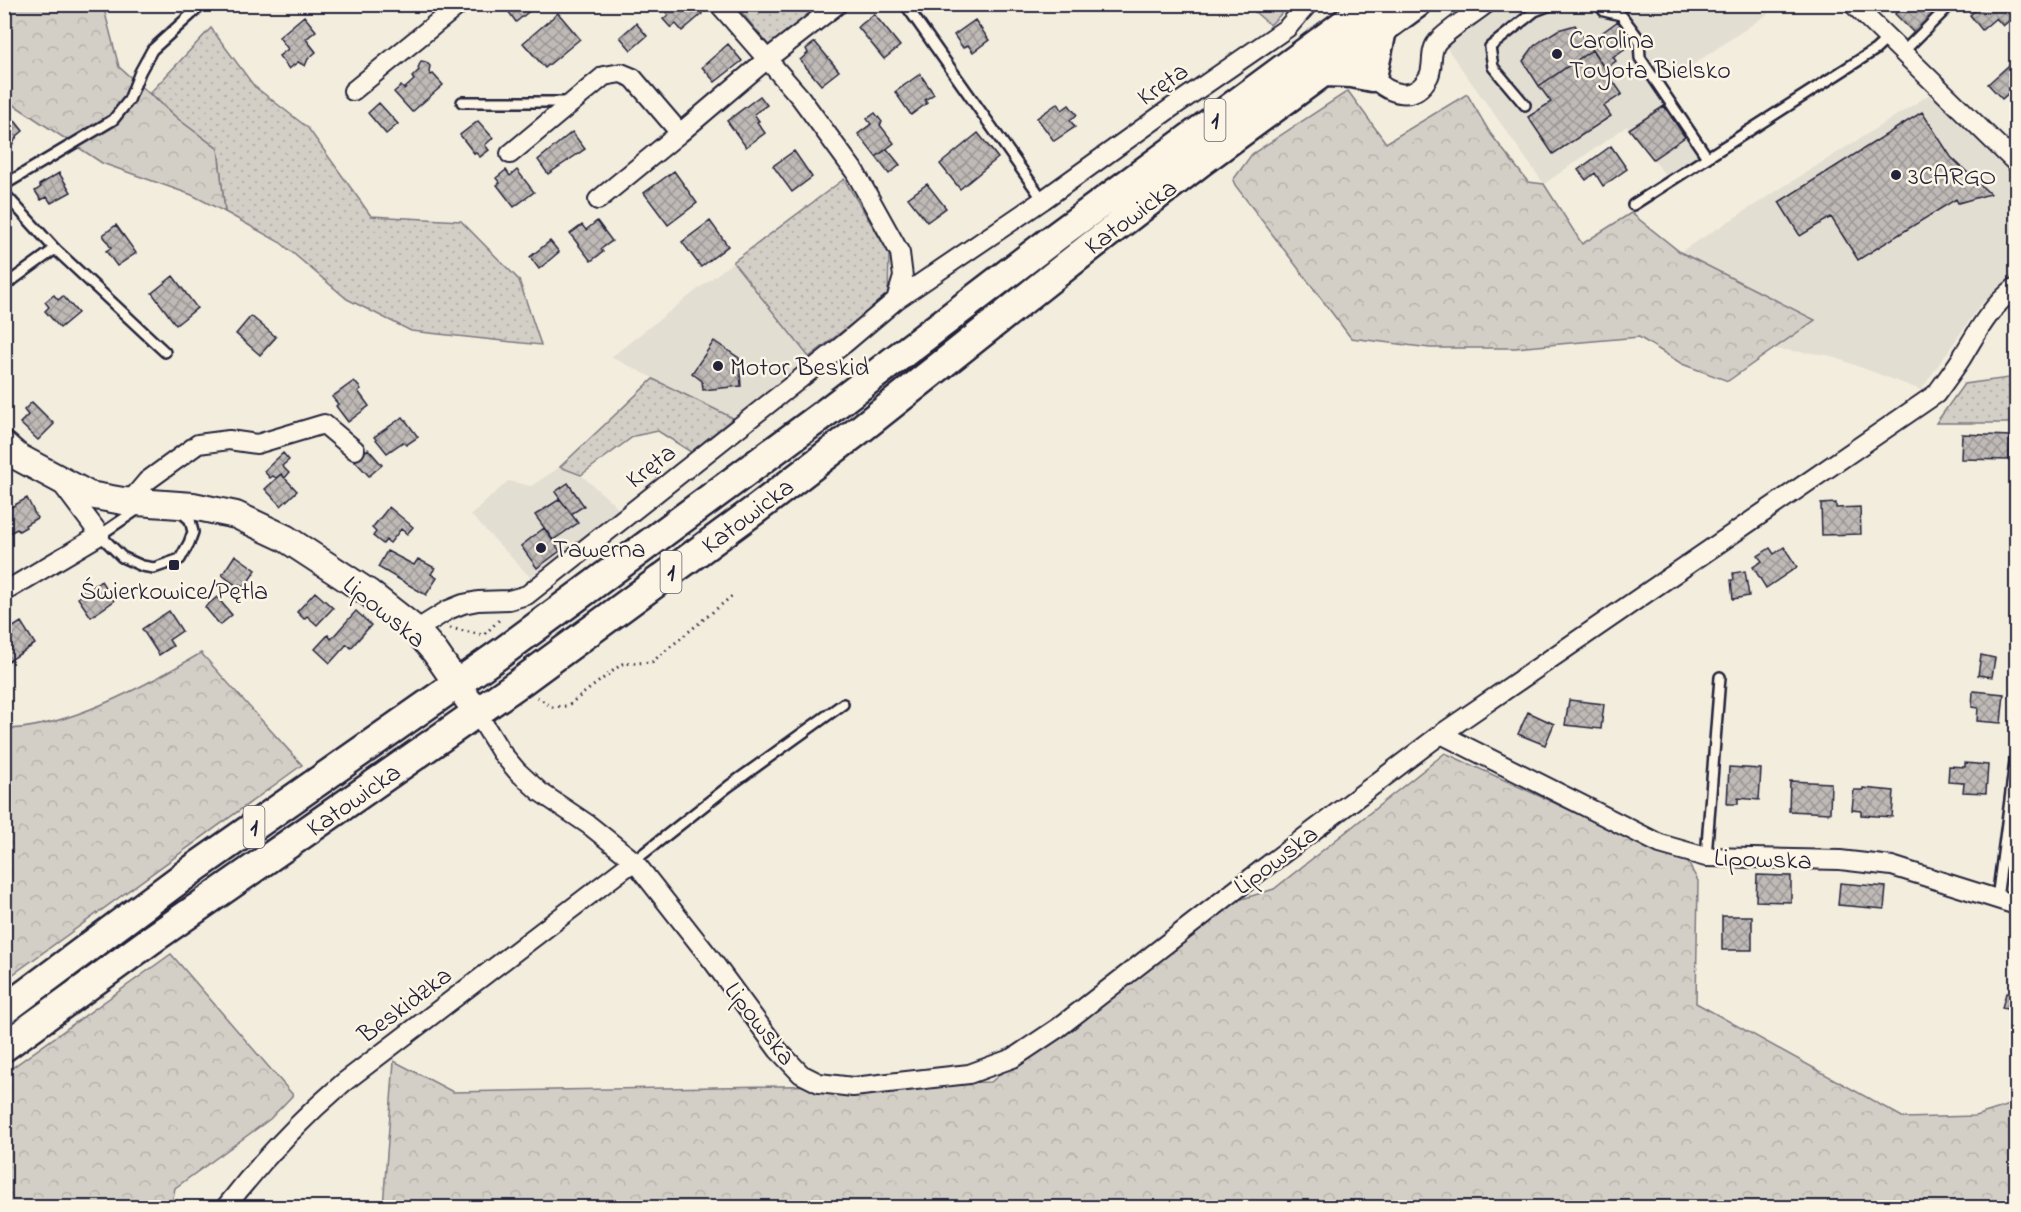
<svg xmlns="http://www.w3.org/2000/svg" width="2021" height="1212" font-family="'Indie Flower',sans-serif">
<defs>
<pattern id="grass-dots" width="8" height="8" patternUnits="userSpaceOnUse" patternTransform="scale(1.5)"><rect width="8" height="8" fill="#d4cfc6"/><path d="M2 2h.1M6 6h.1" fill="none" stroke="#b6b1ab" stroke-width="1.8" stroke-linecap="round"/></pattern>
<pattern id="forest-crowns" width="20" height="18" patternUnits="userSpaceOnUse" patternTransform="scale(1.5)"><rect width="20" height="18" fill="#d4cfc6"/><path d="M2 6a3 3 0 1 1 6 0M12 15a3 3 0 1 1 6 0" fill="none" stroke="#b6b1ab"/></pattern>
<pattern id="building-cross-hatch" width="8" height="8" patternUnits="userSpaceOnUse" patternTransform="scale(1.5)"><rect width="8" height="8" fill="#bfbab6"/><path d="M0 0l8 8M0 8l8-8" fill="none" stroke="#9b9795"/></pattern>
</defs>
<rect width="100%" height="100%" fill="#f3edde"/>
<filter id="ink" filterUnits="userSpaceOnUse"><feTurbulence type="fractalNoise" baseFrequency=".0167" numOctaves="2"/><feDisplacementMap in="SourceGraphic" scale="12" xChannelSelector="R" yChannelSelector="G"/><feConvolveMatrix kernelMatrix="1 2 1 2 8 2 1 2 1" color-interpolation-filters="sRGB"/></filter>
<g filter="url(#ink)">
<!-- built -->
<path fill="#e3ded2" d="M1498 5H1781L1663 85 1714 159 1674 186 1627 126 1544 184 1446 47Z
M1932 93 2016 176V273L1981 304 1921 390 1828 355 1775 349 1815 320 1680 252Z
M733 262 809 357 733 418 611 357Z
M560 467 581 475 613 503 620 511 530 577 471 515 508 481 531 486Z"/>
<!-- grass -->
<path fill="url(#grass-dots)" stroke="#7b7880" stroke-width="1.5" d="M736 5H823L769 46Z
M211 28 254 86 308 128 371 216 461 221 519 280 541 345 411 331 347 299 281 243 225 212 218 149 178 119 150 93Z
M844 179 889 253 888 296 809 357 733 262Z
M2016 377V423H1936L1964 384Z
M653 379 733 418 691 452 658 431 634 436 581 475 560 467Z"/>
<!-- forest -->
<path fill="url(#forest-crowns)" stroke="#7b7880" stroke-width="1.5" d="M5 5H103L119 67 178 119 218 149 225 212 192 195 102 163 5 99Z
M1247 5H1286L1287 8 1270 25Z
M1348 91 1386 143 1467 94 1490 133 1528 182 1544 184 1582 244 1631 213 1680 252 1815 320 1728 381 1682 364 1639 337 1515 348H1430L1351 338 1235 185 1233 180 1252 154Z
M201 653 302 765 5 980V729C65 729 149 684 201 653Z
M1445 753 1640 842 1686 859 1698 881 1696 1003 1904 1118 1975 1116 2016 1103V1207L378 1208 383 1207 394 1061 453 1092 991 1082 1209 898 1242 899 1274 889Z
M171 954 293 1095 270 1119 175 1188 171 1207H5V1073Z"/>
<!-- building -->
<path fill="url(#building-cross-hatch)" stroke="#22223b" stroke-width="1.5" d="M127 4H178V7L127 9Z
M503 4H536L537 5 516 22Z
M674 4H694L702 14 682 31 676 24 671 28 663 19 668 15 666 12Z
M1904 4H1925L1935 14 1915 34 1895 14Z
M2016 4V15L2003 26 1996 18 1982 30 1970 15 1982 4Z
M558 13 580 39 545 68 523 43Z
M874 14 900 46 884 59 858 27Z
M304 16 316 31 306 39 316 52 308 59 305 66 298 62 289 69 279 56 288 49 279 37Z
M975 20 989 40 973 52 968 45 963 48 954 35Z
M1618 21 1633 43 1613 57 1616 61 1605 69 1588 43Z
M636 23 647 36 631 50 620 37Z
M1575 25 1592 50 1539 86 1523 61 1534 46 1545 38 1558 30Z
M815 42 839 71 821 85 800 60 808 53 806 49Z
M728 44 742 61 715 82 702 67Z
M1592 50 1622 94 1604 106 1611 116 1553 154 1528 117 1551 102 1539 86Z
M2016 59V99L2010 92 2002 99 1988 84Z
M421 61 426 62 430 66 429 72 431 75 433 74 443 85 412 112 394 92 401 86 404 89 414 80 412 77 419 70 418 68Z
M920 74 934 94 925 100 927 103 911 115 895 92Z
M760 96 767 105 754 114 759 121 757 122 765 133 746 147 727 121Z
M379 103 398 124 386 134 368 113Z
M1058 103 1062 110 1069 105 1077 115 1070 120 1075 127 1054 141 1037 118Z
M1664 106 1685 137 1653 159 1629 129Z
M8 112 23 131 17 136 13 144 9 143 4 146V113Z
M1922 112 1951 157 1990 194 1958 203 1956 199 1858 260 1831 217 1800 236 1779 202Z
M875 113 882 122 880 125 894 143 876 157 858 134 871 124 867 119Z
M478 121 493 138 485 145 489 150 480 157 475 152 474 153 460 135Z
M572 132 585 149 548 174 538 160Z
M978 133 998 158 960 189 940 164Z
M1611 146 1627 169 1603 186 1595 173 1586 180 1578 170Z
M887 149 900 165 889 174 876 157Z
M794 151 812 177 792 192 773 166Z
M506 170 510 176 517 170 534 192 514 207 497 185 500 183 496 178Z
M674 171 697 203 668 225 644 193Z
M59 173 71 192 51 203 47 197 41 200 35 191 41 187 39 185Z
M927 184 946 208 927 222 908 198Z
M597 221 612 241 601 249 603 252 591 261 570 234 582 225 586 230Z
M710 221 728 246 701 267 682 242Z
M116 225 136 253 117 266 106 251 111 248 103 235Z
M550 241 559 252 539 269 530 257Z
M173 276 197 308 176 325 152 293Z
M54 295 58 300 63 296 78 313 60 328 45 311 49 307 45 302Z
M251 316 276 337 260 355 236 334Z
M714 341 739 358 741 386 703 390 702 381 692 373Z
M354 381 361 389 358 391 369 406 348 422 336 406 338 404 332 397Z
M32 402 54 424 38 440 20 423 28 415 24 410Z
M403 417 418 437 406 445 403 442 387 453 374 437Z
M1962 434 2010 436 2009 460 1961 459Z
M368 449 382 465 369 476 355 461Z
M283 453 289 460 282 466 289 473 285 478 281 474 276 478 273 476 270 478 264 471Z
M281 474 297 491 281 506 265 489Z
M568 483 584 506 571 514 555 492Z
M27 498 37 518 25 525 26 527 19 531 17 529 4 536V511Z
M560 499 578 523 553 540 535 515Z
M1836 503V508L1860 507 1861 534 1822 535 1821 504Z
M389 507 413 527 407 534 401 529 390 543 386 540 383 544 373 536 376 532 372 528Z
M544 528 560 551 537 568 521 546Z
M1784 547 1797 567 1766 588 1753 567 1762 561 1758 556 1770 548 1774 554Z
M387 551 414 565 418 559 435 568 431 574 437 578 426 595 378 567Z
M235 555 256 570 244 588 239 584 237 586 222 575Z
M1745 571 1749 596 1733 599 1731 580H1734L1733 573Z
M101 581 114 601 91 617 78 598 83 593 80 589 90 582 93 586Z
M315 592 333 608 317 625 307 616 304 619 297 612Z
M217 597 232 615 220 625 205 607Z
M169 611 182 631 169 640 173 646 159 655 142 629Z
M356 611 371 625 351 648 347 644 330 663 315 649 328 635 331 639Z
M21 622 35 644 6 663 4 633Z
M1981 655 1995 658 1992 677 1978 675Z
M1973 691 2004 694 2001 723 1977 721 1978 708 1972 707Z
M1569 700 1604 704 1601 729 1565 725Z
M1528 712 1554 724 1545 745 1518 734Z
M1965 763 1988 765 1986 793 1963 792 1964 783 1948 782 1949 766 1965 767Z
M1729 767 1761 769 1759 800 1738 798V804H1727Z
M1790 781 1831 783 1830 813 1789 811Z
M1863 788 1894 791 1892 817 1861 815V811L1852 810 1854 790H1863Z
M1757 875 1791 876V902L1756 901Z
M1840 883 1886 887 1884 909 1838 905Z
M1722 916H1752V950H1722Z
M2006 993 2016 995V1011L2002 1008Z"/>
<g fill="none" stroke-linecap="round" stroke-linejoin="round">
<defs>
<path id="lane" d="M905 4 1043 200
M1530 4 1535 11 1553 4
M1599 4 1604 11 1621 15 1639 39 1640 58 1707 157
M1903 52 1951 4
M462 102H571
M1525 105 1493 67 1490 47 1535 11
M4 185 113 120 129 100 140 72 152 50 195 11 198 4
M4 193 55 249 4 286
M1633 205 1875 50 1888 38
M55 249 165 352
M147 503 181 512 190 520 193 532 189 543 180 559 154 568 142 566 122 557 100 535Z
M1706 857 1720 677
M634 861 729 786 843 704
M1997 899 2016 754"/>
<path id="street" d="M1853 4 2016 163
M1372 77C1390 95 1415 103 1429 76 1434 65 1429 50 1438 41 1450 28 1471 16 1486 4
M353 91 460 4
M510 154 604 76 621 73 633 78 680 133 766 60 838 4
M598 200 680 133
M896 300 1043 200 1171 108 1287 28 1308 4
M130 501 147 481 198 444 229 440 257 444 324 424 355 450
M4 592 100 535 61 483
M416 630 448 610 463 604 478 601 509 600 527 595 844 344 896 300 903 277 900 253 855 172 800 97 719 4
M477 713 501 752 517 771 540 792 589 825 634 861 714 963 778 1050 801 1074 819 1083 853 1087 969 1074 1013 1058 1058 1028 1264 868 1441 734 1660 844 1706 857 1840 860 1892 866 2016 905
M1441 734 1936 394C1944 383 1953 371 1961 359 1977 332 1991 306 2016 287
M225 1208C261 1161 299 1121 343 1083L634 861"/>
<path id="secondary" d="M4 445 18 457 89 495 123 501 193 506 236 515 285 538 369 593 416 630 435 652 477 713"/>
<path id="primary" d="M1326 72 1352 73 1372 77 1382 30
M4 1010 196 867 501 653 824 414 1058 235 1371 4
M4 1047 151 940 522 681 759 507 862 428 1090 247 1202 161 1416 4"/>
</defs>
<!-- lane casing -->
<use href="#lane" stroke="#22223b" stroke-width="14"/>
<!-- street casing -->
<use href="#street" stroke="#22223b" stroke-width="22"/>
<!-- secondary casing -->
<use href="#secondary" stroke="#22223b" stroke-width="30"/>
<!-- primary casing -->
<use href="#primary" stroke="#22223b" stroke-width="33"/>
<!-- path -->
<path stroke="#22223b" stroke-width="3" stroke-dasharray="1.5 4.5" stroke-linecap="butt" d="M450 628 483 635 485 634
M485 634 502 617
M537 697 552 707 567 706 622 664 652 662 732 596"/>
<!-- lane -->
<use href="#lane" stroke="#fcf5e5" stroke-width="9"/>
<!-- street -->
<use href="#street" stroke="#fcf5e5" stroke-width="18"/>
<!-- secondary -->
<use href="#secondary" stroke="#fcf5e5" stroke-width="26"/>
<!-- primary -->
<use href="#primary" stroke="#fcf5e5" stroke-width="28"/>
</g>
</g>
<!-- markers -->
<g fill="#22223b" stroke="#fcf5e5" stroke-width="2">
<circle cx="1557" cy="54" r="6"/>
<circle cx="1896" cy="175" r="6"/>
<circle cx="718" cy="366" r="6"/>
<circle cx="541" cy="548" r="6"/>
<rect x="168" y="559" width="12" height="12" rx="3"/>
</g>
<g text-anchor="middle" stroke-width="5" stroke-linejoin="round" paint-order="stroke">
<!-- shield labels -->
<g fill="#fcf5e5" stroke="#63616e" stroke-width="1.5">
<rect x="1204.5" y="99" width="21" height="42" rx="4.5"/>
<rect x="660.5" y="551" width="21" height="42" rx="4.5"/>
<rect x="243.5" y="806" width="21" height="42" rx="4.5"/>
</g>
<g font-size="24" font-weight="bold" fill="#22223b">
<text x="1215" y="128">1</text>
<text x="671" y="580">1</text>
<text x="254" y="835">1</text>
</g>
<!-- poi labels -->
<g font-size="26" fill="#22223b" stroke="#fcf5e5" text-anchor="start">
<text x="1569" y="48">Carolina<tspan x="1569" dy="30">Toyota Bielsko</tspan></text>
<text x="1908" y="184">3CARGO</text>
<text x="730" y="375">Motor Beskid</text>
<text x="553" y="557">Tawerna</text>
<text x="174" y="599" text-anchor="middle">Świerkowice/Pętla</text>
</g>
<!-- street labels -->
<g font-size="26" fill="#22223b" stroke="#fcf5e5">
<text transform="translate(1162 83) rotate(-35)" y="9">Kręta</text>
<text transform="translate(1130 216) rotate(-37)" y="9">Katowicka</text>
<text transform="translate(650 465) rotate(-38)" y="9">Kręta</text>
<text transform="translate(747 515) rotate(-37)" y="9">Katowicka</text>
<text transform="translate(385 611) rotate(39)" y="9">Lipowska</text>
<text transform="translate(353 799) rotate(-35)" y="9">Katowicka</text>
<text transform="translate(1763 858) rotate(2)" y="9">Lipowska</text>
<text transform="translate(1275 859) rotate(-37)" y="9">Lipowska</text>
<text transform="translate(404 1004) rotate(-37)" y="9">Beskidzka</text>
<text transform="translate(761 1023) rotate(52)" y="9">Lipowska</text>
</g>
</g>
<!-- margin -->
<rect width="2021" height="1212" fill="none" stroke="#fcf5e5" stroke-width="24"/>
<rect x="12" y="12" width="1997" height="1188" fill="none" stroke="#22223b" stroke-width="2" filter="url(#ink)"/>
</svg>
